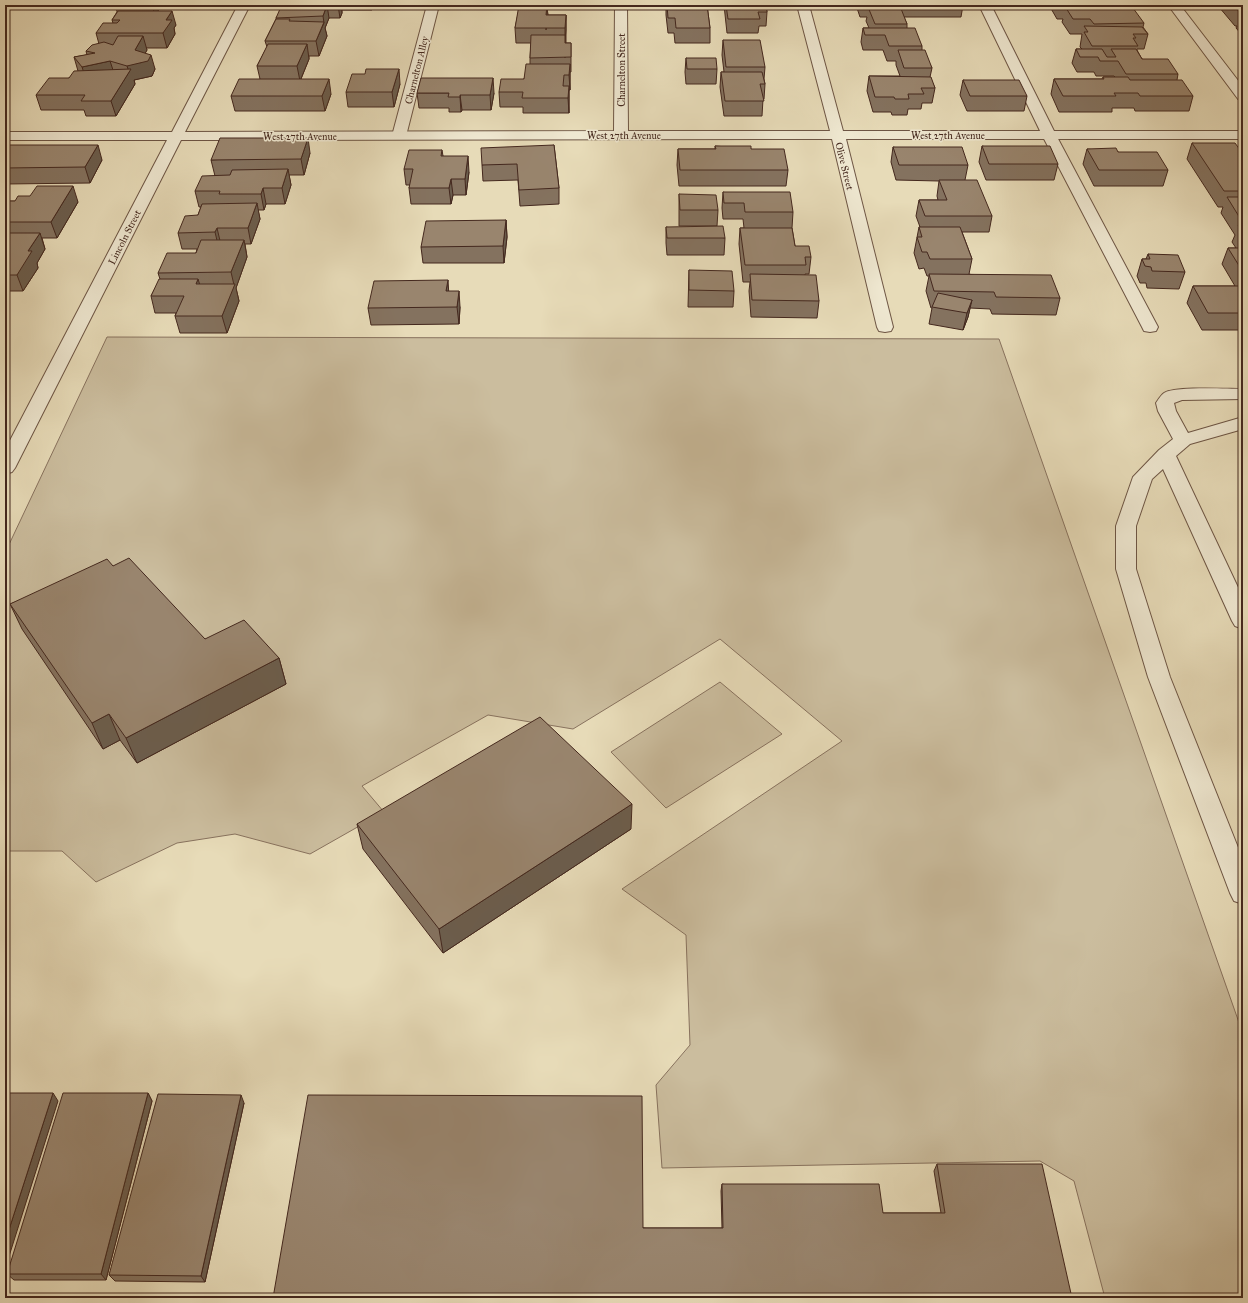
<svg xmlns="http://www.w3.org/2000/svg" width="1248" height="1303" font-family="'IM FELL Great Primer',serif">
<rect width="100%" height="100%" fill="#e7dbb8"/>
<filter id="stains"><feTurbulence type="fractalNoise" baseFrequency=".005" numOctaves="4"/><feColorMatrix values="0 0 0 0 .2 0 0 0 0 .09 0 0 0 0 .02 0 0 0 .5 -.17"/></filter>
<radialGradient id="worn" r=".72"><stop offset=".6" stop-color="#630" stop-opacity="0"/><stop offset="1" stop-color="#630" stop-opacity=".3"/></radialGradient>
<!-- green -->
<path fill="#cbbd9e" stroke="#88725e" d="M107 337 999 339 1243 1034V1298H1105L1074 1181 1040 1161 662 1168 656 1085 690 1045 686 935 622 889 842 741 720 639 573 729 488 715 362 786 384 812 310 854 235 834 177 843 96 882 62 851H5V553Z
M720 682 782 734 666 808 611 752Z"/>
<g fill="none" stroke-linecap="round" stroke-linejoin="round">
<defs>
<path id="lane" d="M427 5H439L406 136 404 139H394L392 136Z
M979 5H991L1056 135 1158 327 1156 331 1150 332 1144 331 1142 327 1042 135Z
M1243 389V399L1182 400 1174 403 1176 411 1188 433 1243 417V429L1190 444 1176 456 1243 598V629L1235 626 1232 621 1163 469 1152 479 1136 526V569L1170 677 1243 860V904L1234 901 1230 893 1148 677 1116 569V526L1133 477 1159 450 1173 439 1158 411 1156 403C1158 400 1161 395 1164 393 1176 386 1227 389 1243 389Z"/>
<path id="street" d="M238 5H250L185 132 614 131 615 5H627L628 131H830L797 5H809L843 131H1243V139H846L893 327 891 331 885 332 879 331 877 327 832 139 181 140 15 468 12 472 5 474V450L167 140H5V132H172Z
M1168 5H1180L1243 87V100L1238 99Z"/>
</defs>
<!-- lane casing -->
<use href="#lane" stroke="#6d5544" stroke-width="2"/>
<!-- street casing -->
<use href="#street" stroke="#6d5544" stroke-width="2"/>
<!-- lane -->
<use href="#lane" fill="#efe8d1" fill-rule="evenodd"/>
<!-- street -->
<use href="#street" fill="#efe8d1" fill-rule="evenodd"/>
</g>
<!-- wall -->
<path fill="#84725f" stroke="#44281e" d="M116 5H180L178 7H160L158 11 176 25 174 28 175 34 167 48H146L147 50 145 53 155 69 152 76 134 80 135 84 116 116H86L84 110H41L36 95 69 78 78 71 74 57 87 55 86 51 99 44 96 33 113 23 112 20 117 12Z
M282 5H373L372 10H342V13L340 18H329L325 28 327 36 319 56H309V59L301 79 331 94 325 111H235L231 96 260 79 257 66 267 47 265 41 276 19V18L282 9Z
M456 5H570L569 9H547L548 15H566V43H571V72H570V90H569V113H523V107H500L499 92 524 79 530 64V58L531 43H516L515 28 519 9H456Z
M666 5H707L710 28V43H675L674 33H668L666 15Z
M724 5H766L767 12 766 26H759L758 33H727Z
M856 5H963L961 17H904L907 24V28L922 46V50L932 68 930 77 935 88 932 103H922L921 109H908L907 115H892L891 112H873L867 91 869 76H900L896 65V61H887L883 50H863L861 42 863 28H869L866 21 867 17H860Z
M1049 5H1124L1123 8 1144 23 1143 27 1148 34 1144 49H1137V50L1142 59 1178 74 1177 80 1193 96 1189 111H1135L1134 108H1112V112H1059L1051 94 1054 79H1102L1103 77H1115L1114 76H1096L1094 72H1077L1072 63 1076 49H1082L1080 47 1082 34H1070L1062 22 1063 19H1057Z
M1220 5H1243V36L1236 28 1237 26H1235L1219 7Z
M723 40 765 67 764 79 765 84 764 99H763L762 116H724L720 87 721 72H724L722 55Z
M686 58 717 69 716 84H686L685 72Z
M963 80 1027 96 1024 111H967L960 95Z
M400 84 394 107H348L346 92Z
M417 93H494L491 110H462L461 112H449V108H419Z
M1192 143 1243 154 1242 158 1243 160V330H1202L1187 303 1193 286H1235L1222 264 1228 248H1236L1232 242 1235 235 1221 213 1223 207H1218L1187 159Z
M5 145 102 160 90 183 5 184Z
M554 145 559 188V204L520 206 518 180 483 181 482 165Z
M715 146 751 149 788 170 786 186H679L677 165 678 149H715Z
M982 146 1058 164 1054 180H986L979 162Z
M893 147 968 165 965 180 992 216 989 232H962L972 259 969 274 1060 298 1056 315 992 314 990 309 970 308 968 317 963 330 929 324 932 308H931L926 291 929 276H927L924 268 919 269 914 253 919 227H920L916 216 919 200H938L937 196 939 181 896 180 891 162Z
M1087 149 1118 152 1168 170 1163 186H1094L1083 164Z
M442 150 443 156 469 172 466 195H453L451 204H411L409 188 410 185H406L404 169Z
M310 153 304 175H289L291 185 285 204H266L264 210H258L260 219 251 244H245L247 257 236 288 239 301 227 333H180L175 316 176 313H155L151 296 160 279 158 273 196 253 197 249H182L178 233 198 215 201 207H199L195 191 215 176 211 160Z
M723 192 793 212 792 228 795 246 811 257 809 274H805V275L819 301 817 318 751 317 749 291 750 282H743L739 244 740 228H744L743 219H723L722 208Z
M679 194 718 210 717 226H679Z
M5 201 78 202 57 238H42L45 249 37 263 38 268 23 291H5Z
M506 220 507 237 504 263H423L421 247Z
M666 227 725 238 724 255H667L666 243Z
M1148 254 1185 272 1179 289 1147 288 1146 283H1140L1137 276 1142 259H1146Z
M689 270 734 291 733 307H688Z
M449 291 460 307 459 324 371 325 368 308Z
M113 566 205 639 279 658 286 684 137 763 120 740 103 749 22 629 10 604Z
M357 824 631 829 443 953 363 849Z
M148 1093 152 1101 106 1280H14L7 1274Z
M244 1103 205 1282 115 1281 109 1275Z
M937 1164 1072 1298 643 1228H722L721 1191 722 1184 883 1213H941L934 1171Z"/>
<!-- shaded-wall -->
<path fill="#6b5d4d" stroke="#44281e" d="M152 5H159L160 7 155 16Z
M327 5 329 18 325 28 327 36 319 56 316 41 324 23 323 16Z
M338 5H341L342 13 340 18Z
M547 5 548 17 546 30V15Z
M172 11 176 25 174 28 175 34 167 48 163 33 166 20Z
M566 15V30L565 40V58V28Z
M143 36 147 50 140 63 151 55 155 69 152 76 134 80 135 84 116 116 111 101 129 72 127 66 135 50Z
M307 44 309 59 300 81 297 66Z
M110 61 115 76 87 82 82 67Z
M570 64V90L569 75Z
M399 69 400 84 394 107 392 92Z
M493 78 494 93 491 110 490 95Z
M329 79 331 94 325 111 322 96Z
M569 86V113L568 98Z
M460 95 462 110 461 112 460 97Z
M308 138 310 153 304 175 301 159Z
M98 145 102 160 90 183 85 167Z
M468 156 469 172 466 195 465 179Z
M288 169 291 185 285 204 282 188Z
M451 179 453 195 451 204 449 188Z
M73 186 78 202 57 238 51 222Z
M263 188 266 204 264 210 261 194Z
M257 203 260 219 251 244 248 228Z
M506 220 507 237 504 263 503 246Z
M217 228 221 245 219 249 215 232Z
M40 233 45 249 37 263 38 268 23 291 17 275 28 251Z
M244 240 247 257 236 288 239 301 227 333 222 316 234 285 231 272Z
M198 279 203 295 196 284Z
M448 280 449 297 446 291Z
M459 291 460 307 459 324 457 307Z
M972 300 968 317 963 330 967 313Z
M5 308 7 313 5 314Z
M279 658 286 684 137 763 126 738Z
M109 714 120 740 103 749 92 723Z
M632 804 631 829 443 953 439 929Z
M53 1093 58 1101 5 1269V1242Z
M148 1093 152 1101 106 1280 101 1274Z
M241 1095 244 1103 205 1282 201 1276Z"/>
<!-- building -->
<path fill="#99856e" stroke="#44281e" d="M282 5H327L323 16 276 18 280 9H290L291 6H282Z
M519 5H547L546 15H566L565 28H515Z
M667 5H707L710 28H676L675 18H668Z
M726 5H766L767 12H758L760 19H728Z
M1234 5H1243V12H1239Z
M900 6 907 24H875L868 7Z
M1066 8H1133L1144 23 1094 24 1090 19H1073Z
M118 11H172L166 20H172L163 33H96L103 23H117L120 20H112Z
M276 19H290L289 21 324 22 316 41H265Z
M1084 26 1142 27 1148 34H1133L1136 38H1133L1138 46H1092L1084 32H1088Z
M863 28H915L922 46H889L885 35H865Z
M531 35H565V43H571V57L530 58Z
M118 36H143L135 50 151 55 148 61 127 66 110 61 82 67 74 57 95 53 86 51 92 45 104 42 113 45Z
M723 40H760L765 67H726Z
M268 44H307L297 66H257Z
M1076 49H1102L1107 57H1116L1111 49H1136L1142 59H1168L1178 74H1126L1118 61H1100L1098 57H1080Z
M898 50H925L932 68H904Z
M686 58H716L717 69H687Z
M526 64H570L569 75H564L563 86H569L568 98H522L523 92H499L501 79H524Z
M131 69 111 101H81L85 95H36L49 78H69L74 71Z
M366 69H399L392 92H346L352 74H365Z
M721 72H762L765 84H760L764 101H725Z
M869 76 931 77 935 88H921L924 94H908L909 99H895L894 97H875Z
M1103 77H1128L1130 80H1182L1193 96H1140L1138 93H1114L1116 96H1063L1054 79H1104Z
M421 78H493L490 95H460V97H448L449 93H417Z
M239 79H329L322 96H231Z
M963 80H1019L1027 96H970Z
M220 138H308L301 159 211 160Z
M1192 143H1235L1243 154H1239L1243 160V191H1224Z
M5 145H98L85 167 5 168Z
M554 145 559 188 519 190 517 164 482 165 481 148Z
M715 146H751V149H784L788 170H680L678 149H716Z
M982 146H1050L1058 164H989Z
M893 147H962L968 165H899Z
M1116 148 1118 152H1157L1168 170H1099L1087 149Z
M409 150H442L441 156H468L465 179H451L449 188H409L413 169H404Z
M288 169 282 188H263L261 194H219L220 191H195L202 176 230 175 232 170Z
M939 180H977L992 216H925L919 200H947Z
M37 186H73L51 222H5V201H15L18 196H30Z
M723 192H790L793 212H745L744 203H724Z
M679 194 716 195 718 210H680Z
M1227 197H1243V223Z
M257 203 248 228H217L215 232 178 233 185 216 198 215 202 204Z
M506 220 503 246 421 247 426 221Z
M1238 225H1243V233Z
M723 226 725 238H667L666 227Z
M919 227H960L972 259H930L927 252H922L917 237H922Z
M740 228H792L795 246H809L811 257H805L806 265H745Z
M5 233H40L28 251H32L17 275H5Z
M201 240H244L231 272 158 273 167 253H196Z
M1228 248H1243V272Z
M1148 254 1178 255 1185 272 1152 271 1151 267 1145 266 1142 259H1150Z
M689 270 732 271 734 291 689 290Z
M750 274 816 275 819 301 752 300Z
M929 274 1051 275 1060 298 996 297 994 292 934 291Z
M159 279H198L196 284H235L222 316H175L184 296H151Z
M448 280 446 291H459L457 307 368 308 374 281Z
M1193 286H1243V313H1208Z
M938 293 972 300 967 313 932 307Z
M129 558 205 639 244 620 279 658 126 738 109 714 92 723 10 604 107 559 113 566Z
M540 717 632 804 439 929 357 824Z
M5 1093H53L5 1242Z
M63 1093H148L101 1274H7Z
M158 1094 241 1095 201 1276 109 1275Z
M308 1095 642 1096 643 1228H723L722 1184H879L883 1213H945L937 1164H1042L1072 1298H273Z"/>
<g text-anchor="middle" stroke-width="3" stroke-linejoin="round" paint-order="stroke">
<!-- far-street labels -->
<g font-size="10" fill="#44281e" stroke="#efe8d1">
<text transform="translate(416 70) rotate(-76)" y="4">Charnelton Alley</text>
<text transform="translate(621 70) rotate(-90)" y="4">Charnelton Street</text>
<text x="624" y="139">West 27th Avenue</text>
<text x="948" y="139">West 27th Avenue</text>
<text x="300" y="140">West 27th Avenue</text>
<text transform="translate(845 166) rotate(76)" y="4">Olive Street</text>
<text transform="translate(124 237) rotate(-63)" y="4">Lincoln Street</text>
</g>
</g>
<!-- margin -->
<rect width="1248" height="1303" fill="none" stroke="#e7dbb8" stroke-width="20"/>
<rect x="6" y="6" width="1236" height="1291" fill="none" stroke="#44281e" stroke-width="2"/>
<rect x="10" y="10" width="1228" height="1283" fill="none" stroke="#44281e"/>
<rect width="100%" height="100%" filter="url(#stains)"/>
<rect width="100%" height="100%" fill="url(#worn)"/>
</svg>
